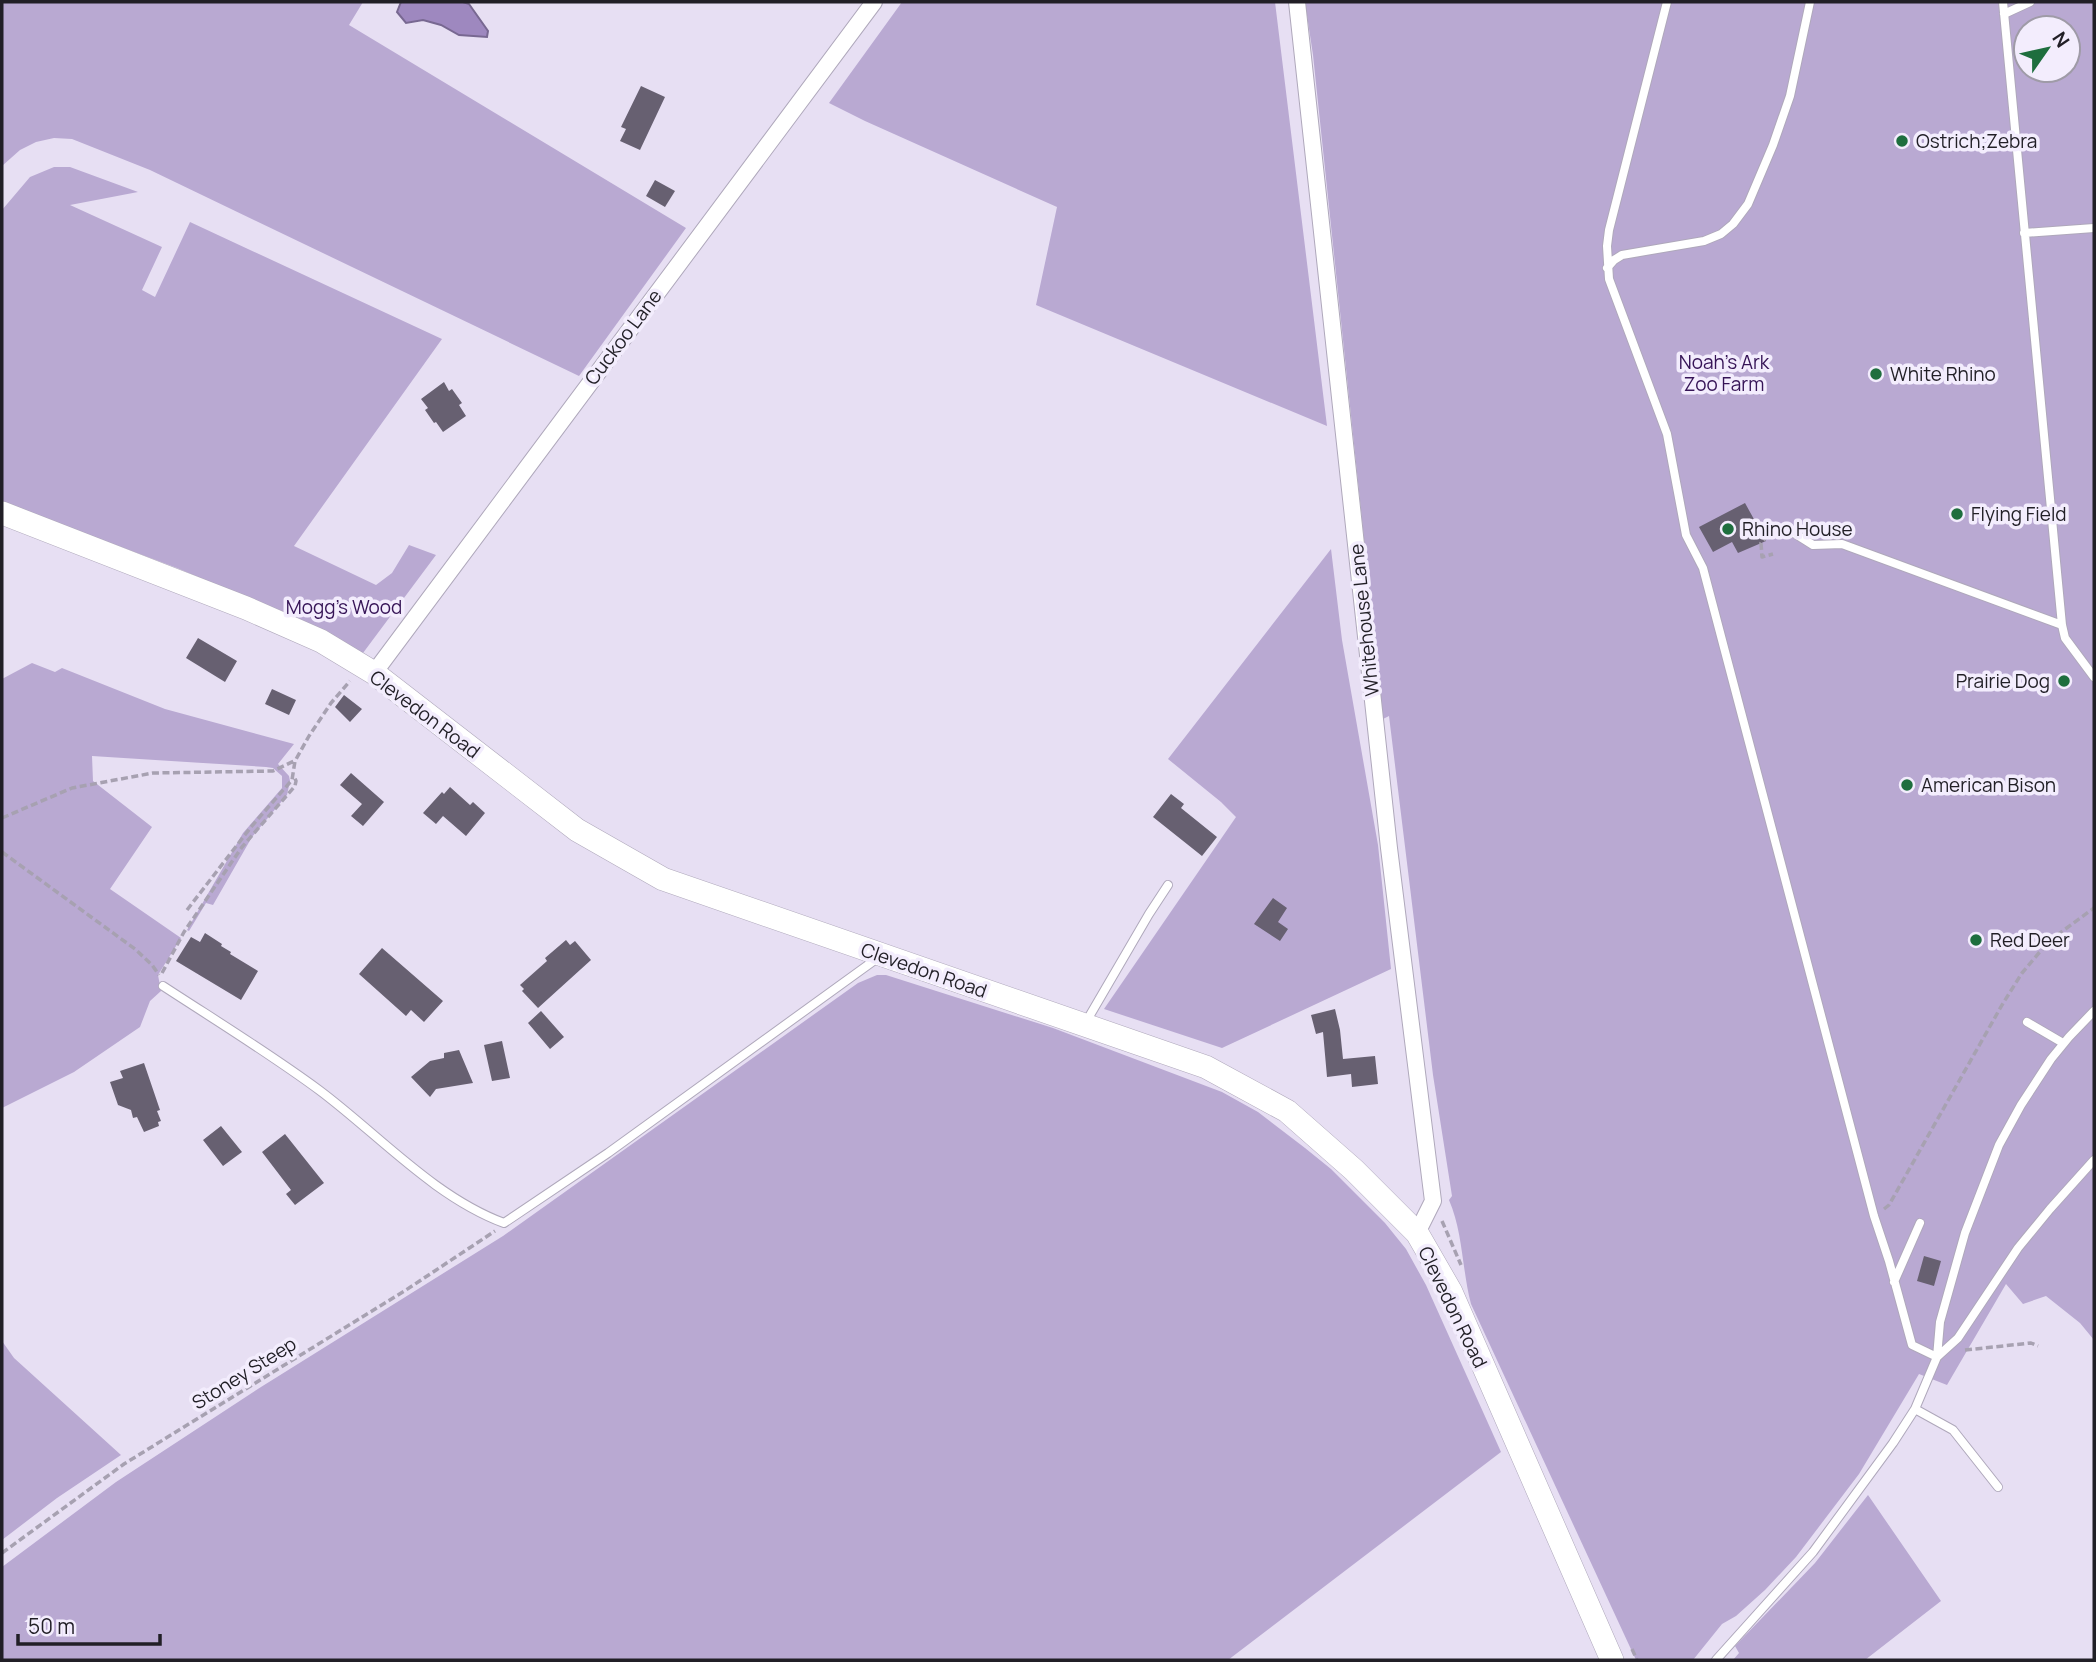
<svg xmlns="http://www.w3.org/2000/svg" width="2096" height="1662" font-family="Manrope,sans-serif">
<rect width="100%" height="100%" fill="#e7dff3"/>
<!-- green -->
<path fill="#b9a9d2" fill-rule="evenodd" d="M2 2H363L349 25 686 228 579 376 150 170 72 139 54 138 36 142 20 150 2 166V103L3 100 2 99Z
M902 2H1275L1327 426 1036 305 1057 207 865 121 829 103Z
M1305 2H2094V1340L2080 1323 2046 1296 2023 1304 2006 1284 1947 1385 1919 1374 1859 1474 1796 1557 1765 1590 1736 1616 1722 1624 1693 1660H1636L1471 1304C1462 1270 1463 1232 1449 1200L1452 1196 1433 1075 1389 716 1383 719 1313 55ZM2026 28H2068V70H2026Z
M54 167H70L138 192 70 205 162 247 142 290 155 297 190 222 442 339 294 546 376 585 392 573 409 545 436 555 363 653 287 615 177 568 2 502V210L30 177Z
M1331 549 1342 640 1378 845 1391 969 1222 1048 1104 1009 1236 817 1221 802 1168 759Z
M32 663 55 672 62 668 165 709 294 744 278 764 289 776 290 781 287 795 252 837 213 905 206 903 189 931 187 930 243 833 282 788V776L273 768 266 767 92 756 93 781 152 827 110 889 181 938 158 975 161 991 150 1001 140 1027 74 1072 2 1108V679Z
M877 975H886L1053 1028 1222 1092 1258 1112 1305 1148 1331 1169 1385 1223 1406 1249 1426 1285 1501 1452 1228 1660H2V1567L116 1482 261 1387 503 1236 858 983Z
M2 1341 14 1358 121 1455 57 1498 2 1540Z
M1868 1495 1941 1601 1865 1660H1733L1739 1653 1735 1646 1815 1563Z"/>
<!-- water -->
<path fill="#9e88bf" stroke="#786891" stroke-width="2" d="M401 2H463L469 4 488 31 487 37 459 35 441 25 423 20 406 23 397 12Z"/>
<!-- building -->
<path fill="#676071" d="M641 86 665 97 640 150 620 141 626 129 621 127Z
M655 180 675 191 665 207 646 196Z
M444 382 449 391 452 389 462 403 459 405 466 416 443 432 436 422 434 423 425 410 428 408 421 399Z
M1745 503 1766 541 1738 553 1732 542 1713 552 1699 527Z
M198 638 237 661 225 682 186 658Z
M272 689 296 700 289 715 265 704Z
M344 695 362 709 350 722 335 707Z
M351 773 384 802 363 826 351 816 362 804 340 785Z
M450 787 470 805 473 802 485 813 466 836 443 816 436 824 423 813 442 792 444 794Z
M1171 794 1184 804 1181 808 1217 837 1202 856 1153 817Z
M1273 898 1287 908 1278 922 1288 929 1280 941 1254 924Z
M205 933 222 944 221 946 231 952 230 954 258 971 241 1000 176 961 191 937 200 942Z
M566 940 570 945 575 941 591 960 538 1008 522 991 524 989 520 985 547 961 545 958Z
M382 948 443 1001 424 1022 411 1010 406 1016 359 974Z
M1335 1009 1340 1030 1343 1059 1375 1056 1378 1084 1352 1087 1351 1074 1327 1077 1323 1032 1316 1034 1311 1015Z
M541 1011 564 1037 550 1049 528 1023Z
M502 1041 510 1078 492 1081 484 1045Z
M459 1050 473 1083 436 1089 430 1097 411 1077 430 1061 444 1058V1053Z
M144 1063 160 1110 157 1111 161 1121 158 1122 159 1126 144 1132 137 1117 133 1118 131 1110 118 1105 110 1082 123 1078 120 1071Z
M221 1126 242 1152 223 1166 203 1140Z
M285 1134 324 1183 295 1205 286 1194 291 1190 262 1152Z
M1924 1256 1941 1261 1934 1286 1917 1281Z"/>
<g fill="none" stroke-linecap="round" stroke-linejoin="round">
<defs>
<path id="service" d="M1667 2 1609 230 1607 246 1609 279 1667 434 1686 535 1703 568 1874 1216 1889 1261 1912 1345 1937 1357 1958 1338 2018 1248 2050 1209 2094 1160
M2003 2 2062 625 2065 638 2094 677
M2004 14 2030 2
M2024 233 2094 228
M1607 268 1614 260 1622 255 1704 241 1721 234 1733 224 1748 204 1773 145 1790 96 1810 2
M1775 528 1794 533 1813 545 1842 544 2062 625
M163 986C215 1020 269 1053 319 1090 378 1134 434 1197 504 1223L608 1153 879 957
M1086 1022 1149 914 1168 885
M2027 1022 2063 1043
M1894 1282 1920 1223
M1915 1409 1953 1430 1998 1487
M1716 1660 1813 1552 1893 1443 1915 1409 1937 1357 1940 1322 1965 1233 1999 1145 2021 1105 2051 1059 2069 1037 2094 1011"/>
<path id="minor" d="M1297 2 1389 848 1433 1201 1417 1233
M374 673 874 2"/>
<path id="secondary" d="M2 513 246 608 321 641 374 673 577 830 663 879 1206 1067 1287 1111 1354 1170 1417 1233 1451 1292 1612 1660"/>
</defs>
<!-- service casing -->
<use href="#service" stroke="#afa8bb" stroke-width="10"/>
<!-- minor casing -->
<use href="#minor" stroke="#afa8bb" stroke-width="18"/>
<!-- secondary casing -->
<use href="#secondary" stroke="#afa8bb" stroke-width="24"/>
<!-- path -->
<path stroke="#a7a1b1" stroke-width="3.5" stroke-dasharray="7 3.5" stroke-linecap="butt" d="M1768 535 1761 543 1762 557 1773 554
M2 818 72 788 153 773 273 771 294 761
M2 852 135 949 152 965 159 975
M187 910 251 827 292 780 295 761 309 736 331 703 350 681
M162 973 184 932 242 847 295 786 296 781 294 776
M1884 1209 1889 1205 2002 1005 2022 973 2049 941 2094 908
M1442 1221 1461 1265
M1965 1350 2031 1343 2038 1346
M2 1553 124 1464 406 1290 495 1231
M1632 1649 1637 1660"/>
<!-- service -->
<use href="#service" stroke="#fff" stroke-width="8"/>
<!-- minor -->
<use href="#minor" stroke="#fff" stroke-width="16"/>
<!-- secondary -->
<use href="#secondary" stroke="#fff" stroke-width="23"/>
</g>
<!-- markers -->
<g fill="#1e6e3e" stroke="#f3edfd" stroke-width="2.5">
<circle cx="1902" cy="141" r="7"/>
<circle cx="1876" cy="374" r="7"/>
<circle cx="1957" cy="514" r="7"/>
<circle cx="1728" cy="529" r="7"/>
<circle cx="2064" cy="681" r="7"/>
<circle cx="1907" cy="785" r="7"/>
<circle cx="1976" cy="940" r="7"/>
</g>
<g text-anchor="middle" stroke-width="7" stroke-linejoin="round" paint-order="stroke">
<!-- poi labels -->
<g font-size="19" fill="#211f26" stroke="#f3edfd" text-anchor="start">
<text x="1916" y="148">Ostrich;Zebra</text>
<text x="1890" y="381">White Rhino</text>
<text x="1971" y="521">Flying Field</text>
<text x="1742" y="536">Rhino House</text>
<text x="2050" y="688" text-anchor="end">Prairie Dog</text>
<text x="1921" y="792">American Bison</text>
<text x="1990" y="947">Red Deer</text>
</g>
<!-- street labels -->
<g font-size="19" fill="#211f26" stroke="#f3edfd">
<text transform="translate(623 337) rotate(-53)" y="7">Cuckoo Lane</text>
<text transform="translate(1364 620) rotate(-96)" y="7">Whitehouse Lane</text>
<text transform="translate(425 714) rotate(37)" y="7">Clevedon Road</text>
<text transform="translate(924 970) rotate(19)" y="7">Clevedon Road</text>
<text transform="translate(1453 1307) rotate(64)" y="7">Clevedon Road</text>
<text transform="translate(244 1373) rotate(-32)" y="7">Stoney Steep</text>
</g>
<!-- park labels -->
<g font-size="19" fill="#361457" stroke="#f3edfd">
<text x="1724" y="369">Noah's Ark<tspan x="1724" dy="22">Zoo Farm</tspan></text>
<text x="344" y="614">Mogg's Wood</text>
</g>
</g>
<!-- border -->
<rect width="2096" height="1662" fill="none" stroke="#211f26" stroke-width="7"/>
<!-- north arrow -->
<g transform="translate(2047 49) rotate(56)"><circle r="33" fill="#f3edfd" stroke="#9f9ba7" stroke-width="2"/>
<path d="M0-5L12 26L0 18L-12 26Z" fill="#1e6e3e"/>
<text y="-10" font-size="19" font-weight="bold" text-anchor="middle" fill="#211f26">N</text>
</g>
<!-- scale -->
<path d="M18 1634v10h142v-10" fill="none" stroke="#211f26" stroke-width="3.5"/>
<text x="28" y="1634" font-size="21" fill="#211f26" stroke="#f3edfd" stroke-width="5" paint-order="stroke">50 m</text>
</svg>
